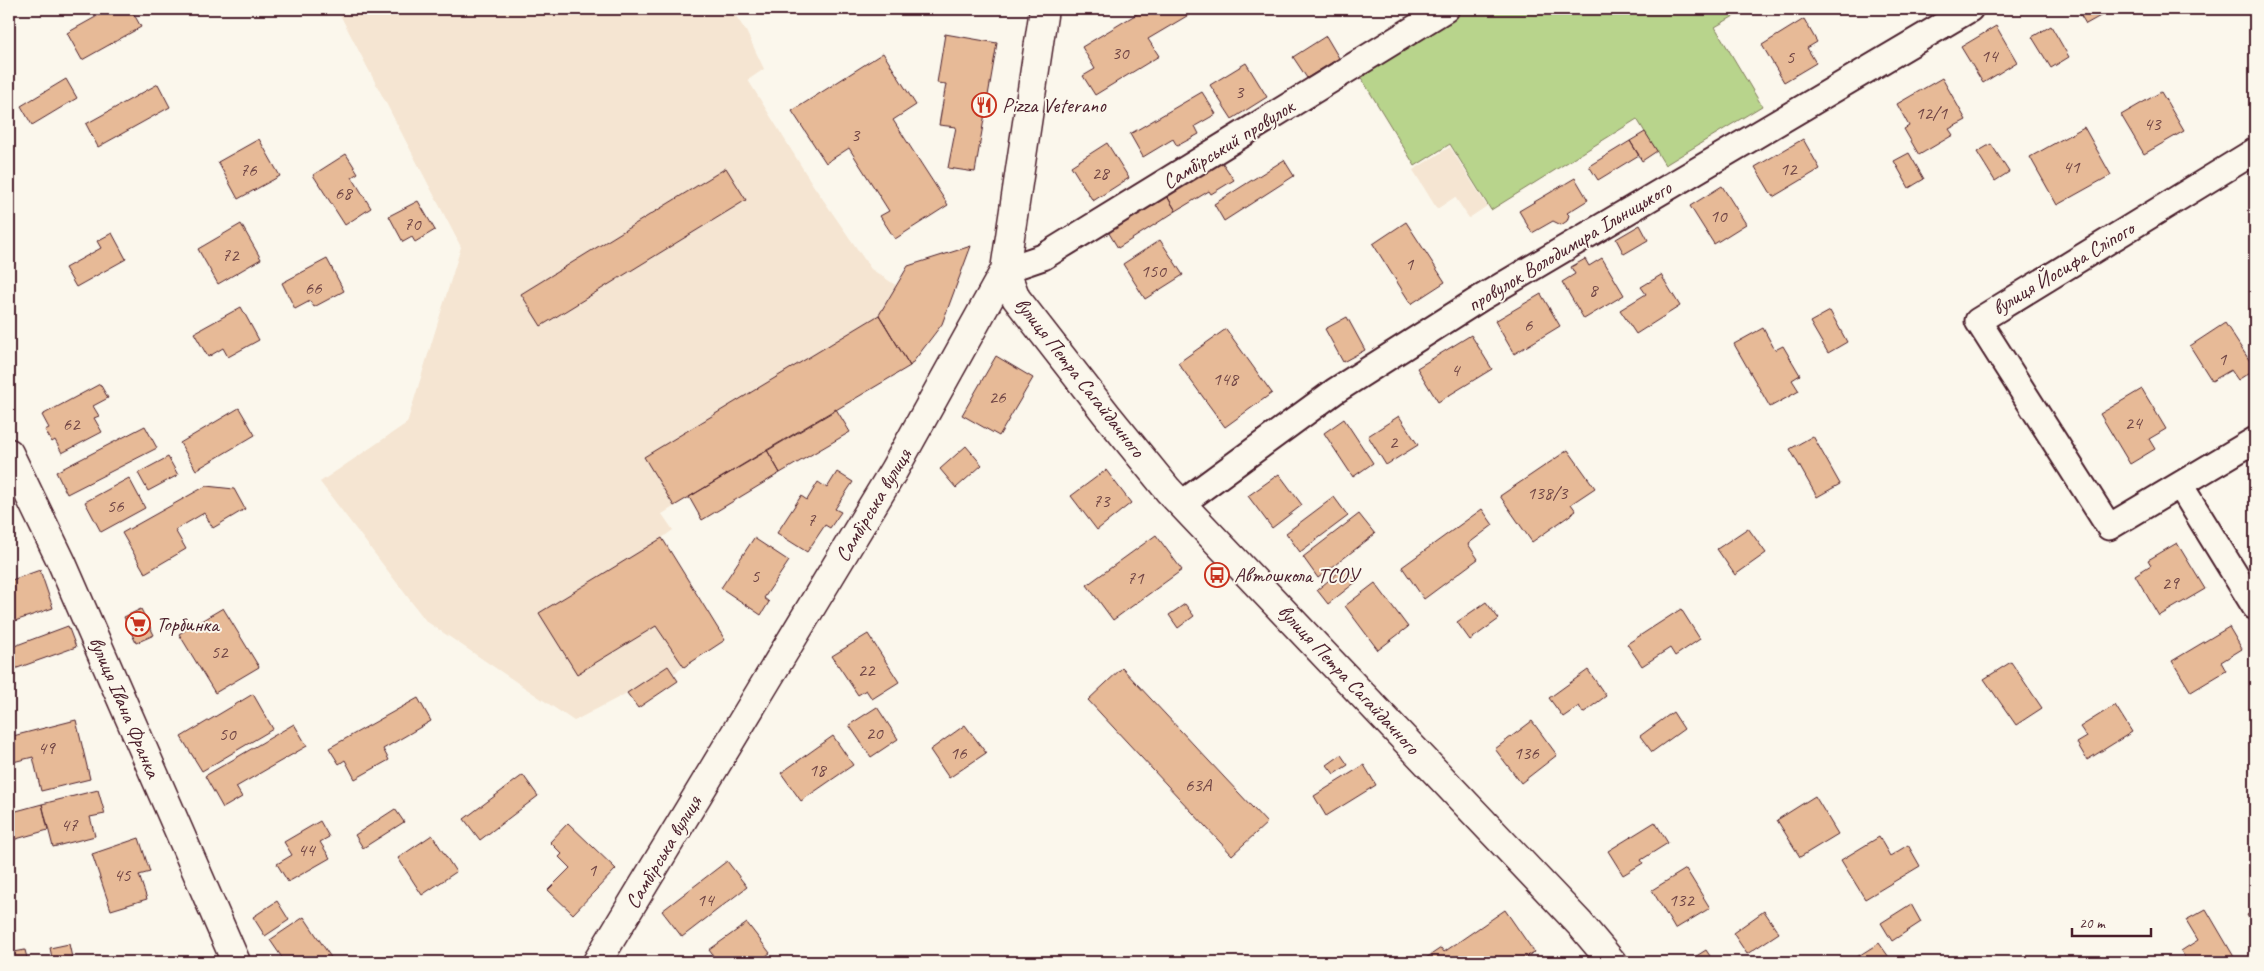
<svg xmlns="http://www.w3.org/2000/svg" width="2264" height="971" font-family="Caveat,sans-serif">
<rect width="100%" height="100%" fill="#fbf7ec"/>
<filter id="ink" filterUnits="userSpaceOnUse"><feTurbulence type="fractalNoise" baseFrequency=".02" numOctaves="2"/><feDisplacementMap in="SourceGraphic" scale="10" xChannelSelector="R" yChannelSelector="G"/><feConvolveMatrix kernelMatrix="1 2 1 2 8 2 1 2 1" color-interpolation-filters="sRGB"/></filter>
<g filter="url(#ink)">
<!-- built -->
<path fill="#f5e5d2" d="M337 9H731L746 31 764 69 748 80 813 185 871 269 897 286 879 315 767 450 662 514 673 530 662 538 725 640 673 674 678 681 638 708 627 693 574 721 426 621 320 482 407 423 461 247Z
M1450 147 1487 206 1469 218 1455 197 1437 209 1413 170Z"/>
<!-- green -->
<path fill="#b8d48c" stroke="#817a5c" d="M1459 9H1746L1715 27 1762 106 1665 165 1637 119 1491 210 1450 144 1415 166 1357 71Z"/>
<!-- building -->
<path fill="#e7ba97" stroke="#4a1f2b" d="M110 9H131L141 27 82 60 67 33Z
M1145 9 1197 10 1148 39 1159 56 1095 95 1083 76 1095 69 1082 47Z
M2077 9H2113L2086 24Z
M1804 19 1817 42 1807 48 1816 63 1784 82 1762 45Z
M1996 26 2017 62 1983 83 1961 47Z
M2051 26 2069 57 2051 68 2032 37Z
M945 34 997 43 975 172 948 168 956 127 939 125 946 84 937 83Z
M1326 36 1339 58 1307 78 1293 57Z
M883 53 916 105 893 120 948 205 895 239 880 216 889 211 849 148 826 163 792 111Z
M1246 63 1267 97 1232 119 1210 85Z
M1942 78 1966 120 1949 129 1953 135 1919 155 1904 129 1909 126 1897 104Z
M66 79 77 98 32 125 21 106Z
M158 84 170 107 98 147 86 124Z
M1202 92 1216 114 1195 126 1199 134 1177 146 1173 139 1143 157 1130 134Z
M2161 92 2184 131 2144 154 2121 115Z
M2084 127 2111 175 2057 205 2030 157Z
M1645 132 1657 151 1642 161 1630 141Z
M259 139 280 176 238 199 218 162Z
M1803 139 1820 169 1773 197 1755 167Z
M1630 141 1639 155 1598 180 1589 166Z
M1107 143 1129 178 1093 201 1071 166Z
M1991 144 2009 172 1995 181 1977 152Z
M1909 153 1924 179 1909 188 1894 161Z
M346 154 358 173 352 177 371 208 345 225 313 175Z
M1220 159 1234 180 1211 194 1209 191 1176 211 1165 193Z
M1284 160 1294 176 1224 221 1214 204Z
M726 168 746 200 541 326 521 294Z
M1575 178 1588 200 1567 213 1569 215 1567 221 1561 225 1553 221 1532 233 1519 211Z
M1722 186 1746 224 1714 244 1690 206Z
M1165 193 1176 211 1118 248 1107 230Z
M418 201 435 230 415 242 412 237 403 242 389 216Z
M1406 222 1445 282 1411 304 1373 244Z
M241 224 261 259 218 284 198 249Z
M1640 225 1648 240 1624 254 1616 239Z
M112 233 126 259 76 287 65 268 101 248 97 241Z
M1160 240 1183 275 1145 299 1123 264Z
M971 246 942 324 910 366 879 315 908 266Z
M1602 258 1624 295 1584 319 1562 282 1575 274 1571 267 1585 259 1589 266Z
M327 259 344 291 314 307 310 301 295 309 282 283Z
M1661 275 1680 306 1636 334 1620 310 1646 294 1641 287Z
M1541 294 1560 326 1514 354 1495 321Z
M241 307 259 340 228 357 223 348 208 357 194 333Z
M1830 311 1847 342 1828 353 1810 322Z
M879 315 910 366 674 506 644 457Z
M1347 317 1365 350 1343 362 1325 329Z
M2225 323 2255 369 2238 380 2231 370 2212 381 2190 346Z
M1763 328 1775 350 1783 346 1800 375 1792 380 1799 391 1770 407 1734 344Z
M1226 329 1272 393 1225 427 1178 363Z
M1471 335 1492 369 1438 402 1417 368Z
M996 356 1033 378 999 436 962 415Z
M100 384 108 398 93 406 99 416 94 418 102 432 62 453 55 440 52 442 45 430 49 428 42 415Z
M2142 389 2166 429 2149 439 2155 449 2130 464 2100 414Z
M239 408 255 435 196 470 180 443Z
M836 409 850 432 780 473 767 450Z
M1399 416 1418 445 1386 465 1368 436Z
M1344 419 1373 463 1353 477 1324 433Z
M145 426 157 448 67 494 56 472Z
M1813 436 1840 484 1817 497 1790 449Z
M966 446 982 465 956 488 940 469Z
M767 450 780 473 702 520 689 497Z
M1568 450 1595 488 1571 504 1576 511 1532 542 1500 496Z
M168 457 178 475 148 491 138 473Z
M1106 470 1131 503 1097 530 1071 496Z
M837 472 853 482 835 509 841 512 830 528 825 525 807 552 777 533 801 496 807 500 818 482 827 488Z
M1279 474 1302 505 1272 528 1248 496Z
M129 478 145 508 101 532 85 502Z
M206 486 234 489 245 509 213 528 204 513 175 530 186 549 145 573 122 533Z
M2255 495V508L2249 499Z
M1334 497 1348 516 1300 552 1286 533Z
M1482 509 1493 525 1468 544 1478 559 1424 599 1402 567Z
M1359 514 1375 534 1318 578 1303 557Z
M1748 528 1766 553 1735 575 1717 549Z
M1156 535 1182 570 1113 620 1087 585Z
M662 538 725 640 684 667 656 626 577 674 539 613Z
M754 538 789 561 764 598 769 602 761 615 721 588Z
M2177 543 2205 589 2159 616 2135 575 2151 565 2148 560Z
M1345 567 1357 581 1328 604 1317 590Z
M40 570 53 608 9 623V581Z
M1375 583 1408 627 1378 650 1345 606Z
M1486 602 1499 619 1470 640 1457 622Z
M1185 604 1194 616 1178 628 1169 615Z
M223 608 259 667 215 693 179 634Z
M141 609 154 635 136 643 124 617Z
M1681 609 1700 639 1675 656 1670 648 1642 666 1627 644Z
M68 626 76 647 9 671V648Z
M2229 627 2242 649 2221 662 2226 671 2191 692 2172 661Z
M868 634 899 682 872 699 866 690 858 695 832 656Z
M2011 662 2042 708 2016 725 1984 679Z
M668 666 678 681 638 708 627 693Z
M1122 668 1267 823 1232 855 1088 700Z
M1588 670 1606 696 1583 713 1579 706 1563 717 1549 698Z
M253 694 273 729 202 771 181 737Z
M418 698 431 721 383 749 389 760 355 779 345 760 339 764 329 748Z
M2115 705 2132 732 2087 760 2077 743 2087 737 2080 727Z
M877 707 898 739 871 757 849 725Z
M1673 712 1684 729 1652 752 1640 736Z
M76 720 90 779 41 791 33 757 9 763V737Z
M1532 721 1557 755 1521 783 1495 749Z
M294 724 307 746 236 787 242 797 223 808 205 776Z
M965 725 986 753 949 778 930 750Z
M833 736 853 765 801 801 781 773Z
M1341 755 1348 765 1334 774 1327 765Z
M1364 765 1376 785 1326 816 1314 796Z
M523 775 538 796 480 840 464 819Z
M98 790 105 814 90 817 95 836 53 847 42 804Z
M1815 796 1838 834 1800 857 1777 820Z
M42 804 48 830 9 841V813Z
M395 809 404 822 363 848 355 835Z
M320 821 329 837 320 842 330 858 288 882 277 864 292 855 284 842Z
M1655 822 1668 843 1641 860 1643 863 1623 875 1608 851Z
M568 823 616 869 573 914 548 890 570 868 559 857 562 854 550 842Z
M432 835 456 872 422 895 398 858Z
M1879 837 1890 856 1908 845 1920 866 1865 899 1841 860Z
M139 838 150 872 139 875 147 899 111 910 92 854Z
M727 861 747 887 682 937 662 911Z
M1686 869 1710 908 1675 929 1652 890Z
M277 901 289 920 265 936 253 917Z
M1911 904 1921 922 1892 941 1881 923Z
M2206 909 2237 962H2188L2181 951 2198 940 2186 920Z
M1505 910 1534 952 1519 962H1420L1441 948 1444 952Z
M2255 910V928L2247 915Z
M1764 911 1779 933 1747 954 1733 933Z
M304 917 332 959 327 962H285L270 940Z
M747 923 770 953 758 962H718L709 950Z
M1879 943 1891 960 1887 962H1849Z
M69 944 73 962H53L50 948Z
M25 950 28 962H9V953Z
M1706 950 1714 962H1687Z
M1551 957 1555 962H1544Z"/>
<g fill="none" stroke-linecap="round" stroke-linejoin="round">
<defs>
<path id="minor" d="M2255 151 1978 321 2109 527 2255 440
M1005 270 1043 257 1446 9
M2180 485 2255 607
M1181 504 1335 391 1481 298 1970 9"/>
<path id="secondary" d="M1005 270 1016 298 1107 415 1168 490 1580 924 1612 962
M9 453 62 563 236 962
M597 962 894 470 1005 270 1044 9"/>
</defs>
<!-- minor casing -->
<use href="#minor" stroke="#4a1f2b" stroke-width="29"/>
<!-- secondary casing -->
<use href="#secondary" stroke="#4a1f2b" stroke-width="31"/>
<!-- minor -->
<use href="#minor" stroke="#fbf7ec" stroke-width="25"/>
<!-- secondary -->
<use href="#secondary" stroke="#fbf7ec" stroke-width="28"/>
</g>
</g>
<!-- icons -->
<defs>
<symbol id="restaurant-ring" viewBox="-11 -11 22 22"><circle r="9.5" fill="#fbf7ec" stroke="#c8321e" stroke-width="1.5"/><path d="M-5-6h1v4h1v-4h1v4h1v-4h1v5L-1.5 .5V6h-2V.5L-5-1ZM5-6V6H3V1.5H1.5Q1.5-4 5-6Z" fill="#c8321e"/></symbol>
<symbol id="bus-ring" viewBox="-11 -11 22 22"><circle r="9.5" fill="#fbf7ec" stroke="#c8321e" stroke-width="1.5"/><path d="M-5-6H5V4H4V6H2V4H-2V6H-4V4H-5ZM-3.5-4V0h7V-4ZM-3.5 1.2v1.5H-2V1.2ZM2 1.2v1.5H3.5V1.2Z" fill="#c8321e"/></symbol>
<symbol id="supermarket-ring" viewBox="-11 -11 22 22"><circle r="9.5" fill="#fbf7ec" stroke="#c8321e" stroke-width="1.5"/><path d="M-6-5.5h2.5l.6 2H6L4.5 2H-2.5L-4.4-4H-6ZM-1.5 3.2a1.3 1.3 0 1 0 .1 0ZM3 3.2a1.3 1.3 0 1 0 .1 0Z" fill="#c8321e"/></symbol>
</defs>
<g fill-rule="evenodd">
<use href="#restaurant-ring" x="970" y="91" width="28" height="28"/>
<use href="#bus-ring" x="1203" y="561" width="28" height="28"/>
<use href="#supermarket-ring" x="124" y="610" width="28" height="28"/>
</g>
<g text-anchor="middle" stroke-width="4" stroke-linejoin="round" paint-order="stroke">
<!-- number labels -->
<g font-size="19" fill="#714646">
<text x="1120" y="59">30</text>
<text x="1989" y="62">14</text>
<text x="1790" y="63">5</text>
<text x="1239" y="98">3</text>
<text x="1931" y="119">12/1</text>
<text x="2152" y="130">43</text>
<text x="855" y="141">3</text>
<text x="2071" y="173">41</text>
<text x="1788" y="175">12</text>
<text x="248" y="176">76</text>
<text x="1100" y="179">28</text>
<text x="343" y="199">68</text>
<text x="1718" y="222">10</text>
<text x="412" y="230">70</text>
<text x="230" y="261">72</text>
<text x="1409" y="270">1</text>
<text x="1153" y="277">150</text>
<text x="313" y="294">66</text>
<text x="1593" y="296">8</text>
<text x="1528" y="331">6</text>
<text x="2222" y="365">1</text>
<text x="1455" y="376">4</text>
<text x="1225" y="385">148</text>
<text x="997" y="403">26</text>
<text x="2133" y="429">24</text>
<text x="71" y="430">62</text>
<text x="1393" y="448">2</text>
<text x="1547" y="499">138/3</text>
<text x="1101" y="507">73</text>
<text x="115" y="512">56</text>
<text x="811" y="526">7</text>
<text x="755" y="582">5</text>
<text x="1135" y="584">71</text>
<text x="2170" y="589">29</text>
<text x="219" y="658">52</text>
<text x="866" y="676">22</text>
<text x="874" y="739">20</text>
<text x="227" y="740">50</text>
<text x="46" y="754">49</text>
<text x="958" y="759">16</text>
<text x="1526" y="759">136</text>
<text x="817" y="776">18</text>
<text x="1198" y="791">63А</text>
<text x="69" y="831">47</text>
<text x="306" y="856">44</text>
<text x="592" y="876">1</text>
<text x="122" y="881">45</text>
<text x="705" y="906">14</text>
<text x="1681" y="906">132</text>
</g>
<!-- poi labels -->
<g font-size="21" fill="#4a1f2b" stroke="#fbf7ec" text-anchor="start">
<text x="1002" y="112">Pizza Veterano</text>
<text x="1234" y="582">Автошкола ТСОУ</text>
<text x="156" y="631">Торбинка</text>
</g>
<!-- street labels -->
<g font-size="21" fill="#4a1f2b" stroke="#fbf7ec">
<text transform="translate(1228 144) rotate(-32)" y="7">Самбірський провулок</text>
<text transform="translate(1569 246) rotate(-31)" y="7">провулок Володимира Ільницького</text>
<text transform="translate(2063 268) rotate(-31)" y="7">вулиця Йосифа Сліпого</text>
<text transform="translate(1080 377) rotate(52)" y="7">вулиця Петра Сагайдачного</text>
<text transform="translate(873 505) rotate(-59)" y="7">Самбірська вулиця</text>
<text transform="translate(1349 679) rotate(47)" y="7">вулиця Петра Сагайдачного</text>
<text transform="translate(125 707) rotate(67)" y="7">вулиця Івана Франка</text>
<text transform="translate(663 852) rotate(-59)" y="7">Самбірська вулиця</text>
</g>
</g>
<!-- margin -->
<rect width="2264" height="971" fill="none" stroke="#fbf7ec" stroke-width="30"/>
<rect x="15" y="15" width="2234" height="941" fill="none" stroke="#4a1f2b" stroke-width="2" filter="url(#ink)"/>
<!-- scale -->
<path d="M2072 928v8h79v-8" fill="none" stroke="#4a1f2b" stroke-width="2.5"/>
<text x="2079" y="928" font-size="15" fill="#4a1f2b" stroke="#fbf7ec" stroke-width="4" paint-order="stroke">20 m</text>
</svg>
